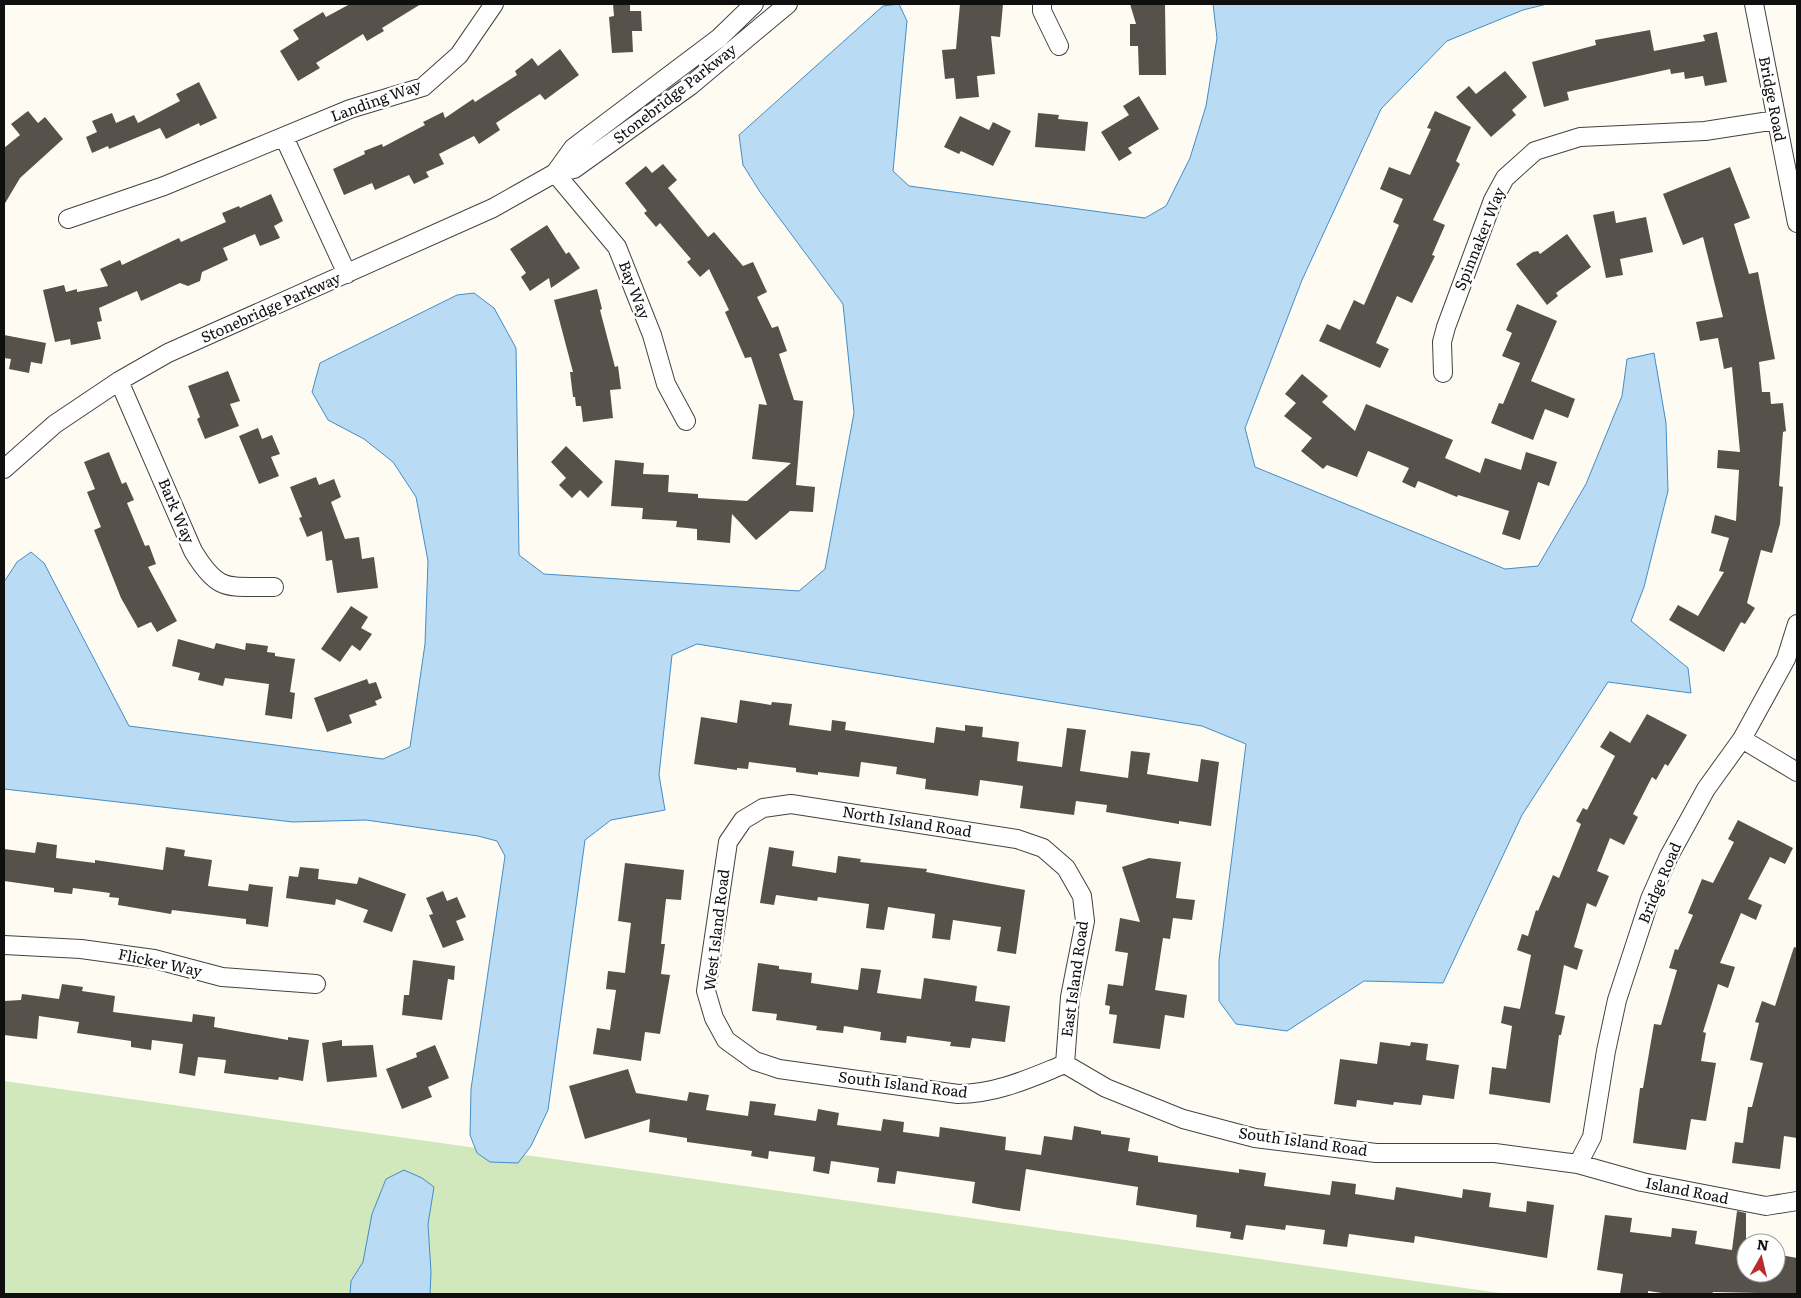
<svg xmlns="http://www.w3.org/2000/svg" width="1801" height="1298" font-family="Literata,serif">
<rect width="100%" height="100%" fill="#fefcf2"/>
<!-- green -->
<path fill="#d1e7bc" d="M4 1081 1507 1294H4Z"/>
<!-- water -->
<path fill="#b9dbf3" stroke="#448dc6" d="M899 4 907 21 893 171 909 186 1145 218 1166 206 1190 158 1206 106 1217 38 1213 4H1547L1523 10 1447 41 1381 109 1302 280 1245 428 1255 467 1505 569 1538 566 1586 484 1622 396 1627 359 1654 353 1666 423 1668 491 1644 587 1631 621 1688 668 1691 693 1608 682 1522 815 1443 983 1364 981 1287 1031 1236 1024 1219 1001V960L1246 744 1202 726 697 644 672 655 659 775 665 810 611 820 585 840 548 1110 531 1146 518 1163 490 1162 477 1153 470 1135 471 1089 505 856 497 841 478 836 366 820 293 822 4 789V582L17 562 31 552 44 563 129 726 383 759 410 747 425 644 428 561 416 497 393 462 364 439 328 420 312 392 320 363 457 295 474 293 494 308 516 348 519 555 544 574 799 591 825 569 854 413 843 304 760 192 743 165 739 135 883 6Z
M404 1170 422 1178 434 1187 428 1224 431 1272 430 1294H350L351 1281 363 1262 372 1214 386 1179Z"/>
<!-- building -->
<path fill="#57514c" d="M350 4H421L382 28 384 31 367 41 363 34 316 63 320 68 298 81 280 51 299 39 293 30 323 12 326 17Z
M613 4H630V11H641L642 31H632L633 52 612 53 609 17 614 16Z
M960 4H1003L1000 37 991 36 995 74 977 76 979 97 956 99 954 78 945 79 942 50 956 49Z
M1130 4H1165L1166 75H1139L1138 46H1130V24H1136Z
M1650 30 1654 51 1705 41 1703 35 1717 32 1727 82 1705 86 1703 76 1685 79 1684 72 1671 74 1670 69 1567 92 1569 100 1544 107 1532 62 1596 45 1595 40Z
M560 49 579 75 545 100 540 94 496 123 500 130 479 144 474 136 439 154 444 164 426 172 429 177 414 184 409 175 375 190 372 183 344 195 333 169 365 154 364 151 382 144 383 147 425 125 423 122 443 112 445 118 473 99 475 102 517 75 515 71 532 58 538 66Z
M1505 71 1527 97 1512 110 1516 115 1491 137 1456 97 1469 86 1476 94Z
M199 82 217 118 200 126 199 123 166 139 160 128 109 149 108 146 92 153 86 137 97 132 92 121 112 113 116 123 134 115 138 123 180 101 176 94Z
M1139 96 1159 129 1128 148 1132 153 1119 161 1101 132 1129 115 1123 106Z
M28 111 38 123 45 117 63 139 20 178 4 205V148L20 135 11 124Z
M1435 111 1471 127 1456 161 1460 164 1433 220 1445 225 1432 255 1435 256 1412 303 1397 296 1376 343 1389 349 1380 368 1319 341 1327 324 1340 330 1354 300 1364 305 1399 225 1393 222 1403 199 1380 189 1389 167 1410 175 1431 129 1427 128Z
M1038 113 1059 115 1058 119 1088 122 1085 151 1035 147Z
M960 116 989 130 993 122 1011 131 993 166 961 151 959 154 944 147Z
M663 164 677 180 668 188 708 237 714 232 743 266 753 262 767 292 757 297 772 328 778 326 787 351 779 354 794 400 803 401 796 485 815 487 813 512 790 511 756 540 732 514 730 543 697 540V529L676 527 677 521 642 519 643 508 611 506 615 460 644 463 643 474 669 475 668 492 698 494V498L747 501 791 463 752 459 759 404 767 405 751 357 745 358 725 312 729 310 709 269 700 277 687 262 691 259 660 223 656 227 644 213 647 211 625 183 646 166 652 173Z
M1730 167 1750 218 1734 224 1749 274 1758 272 1775 359 1759 362 1762 392H1770L1771 404 1783 403 1786 431 1783 432 1779 486 1783 487 1780 524 1772 553 1761 550 1747 603 1755 608 1745 624 1741 622 1724 652 1669 620 1678 605 1698 616 1724 572 1719 571 1729 538 1711 533 1715 515 1736 521 1739 470 1717 468 1718 450 1740 452 1732 367 1724 369 1718 338 1700 341 1696 322 1723 317 1703 237 1683 245 1663 194Z
M271 194 283 221 274 226 280 238 260 246 255 234 223 248 228 260 202 272 200 281 188 286 180 283 141 301 137 291 99 308 102 321 97 322 101 339 71 345 70 339 55 342 43 290 64 285 66 292 77 289V292L108 286 100 269 120 260 122 265 179 238 181 242 226 222 222 213 239 206 240 208Z
M1614 211 1616 223 1646 217 1653 252 1620 259 1623 275 1606 278 1593 215Z
M547 225 566 254 569 252 580 268 551 288 549 278 530 291 521 277 526 273 510 249Z
M1567 234 1591 267 1556 293 1558 296 1547 305 1516 264 1533 252 1538 251 1540 254Z
M597 289 602 309 600 310 615 367 618 366 621 389 610 390 613 418 583 422 581 406H576L575 397H573L570 372H573L554 300Z
M1517 304 1557 321 1531 381 1575 399 1568 418 1545 409 1533 440 1491 423 1499 403 1503 404 1520 363 1502 356 1512 333 1506 330Z
M4 335 46 343 42 364 31 362 29 373 9 369 11 359 4 358Z
M228 371 240 401 230 404 239 426 205 439 197 419 200 417 188 386Z
M1302 374 1328 396 1322 402 1355 431 1366 404 1453 440 1445 458 1480 473 1485 458 1521 470 1526 452 1557 462 1549 486 1538 482 1520 540 1502 534 1509 511 1458 495 1457 497 1418 481 1415 488 1402 482 1409 468 1368 451 1357 477 1327 465 1323 469 1301 451 1312 438 1284 416 1296 403 1285 394Z
M258 428 262 439 272 435 280 454 271 457 279 476 259 484 239 436Z
M566 446 603 482 588 498 580 490 572 498 559 485 566 478 551 462Z
M109 452 122 484 126 482 134 500 127 503 145 546 149 545 156 564 148 567 177 621 157 632 151 622 138 628 121 598 94 530 101 527 87 492 95 489 84 462Z
M316 477 319 485 334 479 341 497 331 502 345 539 359 537 362 559 374 557 378 588 337 593 332 560 326 561 322 531 307 537 299 518 302 517 290 487Z
M351 606 368 617 361 628 372 634 360 651 352 645 340 662 321 649Z
M178 639 214 649 216 643 245 650 246 643 268 646 267 652 275 653V656L295 659 290 692 295 693 292 719 265 715 269 684 225 678 223 686 198 680 200 673 172 666Z
M367 679 369 684 376 682 382 698 375 701 377 705 349 715 352 723 327 732 314 698Z
M740 700 771 705 772 702 792 704 789 725 831 731 832 720 846 722 845 730 934 743 936 727 965 731V725L983 727 982 737 1019 742 1017 761 1062 767 1067 728 1086 730 1080 771 1128 778 1131 751 1150 753 1147 774 1198 782 1201 759 1219 762 1211 826 1179 821V824L1106 812 1107 805 1076 801 1074 815 1020 808 1023 786 980 780 978 796 956 793 925 789 926 779 896 774 897 767 861 762 859 777 818 772V775L796 772V768L749 762 748 769 737 768V770L694 764 701 717 737 723Z
M1647 714 1687 735 1668 766 1665 764 1656 780 1652 777 1633 814 1638 817 1624 845 1610 838 1597 871 1609 876 1596 907 1587 903 1574 947 1583 950 1577 970 1564 965 1555 1014 1565 1016 1561 1035H1559L1550 1103 1489 1094 1492 1067 1506 1069 1512 1026 1501 1023 1504 1006 1520 1009 1531 955 1517 950 1522 934 1528 936 1536 910 1538 911 1553 875 1559 878 1581 824 1576 821 1583 808 1587 810 1615 756 1600 747 1610 731 1630 743Z
M1738 820 1793 848 1785 864 1770 857 1748 899 1762 905 1756 920 1741 913 1720 963 1735 967 1728 988 1718 984 1703 1032 1706 1033 1701 1061 1716 1063 1706 1121 1691 1119 1686 1150 1633 1143 1640 1088H1643L1654 1024 1661 1025 1677 970 1669 968 1675 949 1678 950 1693 915 1688 913 1702 879 1713 883 1734 842 1728 839Z
M37 842 57 845 56 858 95 863V860L163 870 166 847 185 850 184 856 212 860 208 886 248 891 249 884 273 887 268 927 246 924V919L172 910 171 914 118 905 119 898 109 897 110 893 73 888 72 894 54 892V888L4 881V849L35 853Z
M769 847 794 851 792 866 836 873 838 856 861 859 860 862 927 869 926 872 1025 890 1016 954 997 951 1001 927 953 920 950 940 932 938 935 914 888 907 884 930 866 928 869 904 818 897 817 901 776 895 774 905 760 903Z
M1149 858 1181 862 1176 898 1195 900 1192 920 1173 918 1170 939 1163 938 1155 990 1187 995 1184 1018 1165 1015 1160 1049 1113 1043 1117 1015 1109 1014 1110 1006 1105 1005 1108 984 1123 986 1128 953 1115 951 1120 918 1140 922 1122 867Z
M625 863 684 870 681 900 666 899 661 944H665L661 974 670 975 660 1034 645 1032 641 1061 593 1054 597 1028 610 1030 616 990 606 989 608 971 625 973 631 923 618 921Z
M300 867 319 869 318 879 357 884 359 877 406 894 392 932 363 922 368 910 336 899 335 905 286 898 289 876 298 877Z
M443 891 447 901 457 897 466 917 456 921 464 940 443 948 429 915 433 914 426 898Z
M1794 947 1797 948V1138L1784 1136 1780 1169 1732 1163 1735 1142 1743 1143 1748 1107H1752L1763 1063 1750 1060 1759 1023 1755 1022 1762 1001 1775 1006Z
M413 960 455 966 454 980 448 979 442 1020 402 1015 404 995H409Z
M758 963 779 966V969L812 973 811 983 858 990 861 968 881 970 877 993 921 999 924 978 977 986 975 1001 1010 1006 1005 1042 972 1038 970 1048 950 1046 951 1042 907 1036 906 1043 880 1040 881 1032 844 1026 843 1033 816 1030 817 1026 776 1020 777 1014 752 1011Z
M62 984 83 987 82 991 115 996 113 1012 192 1022 193 1014 215 1017 214 1027 288 1040V1037L309 1040 303 1081 279 1077 278 1080 224 1073 226 1060 198 1057 195 1076 179 1073 183 1044 152 1040 151 1050 131 1047V1041L77 1033 79 1022 39 1016 37 1039 4 1035V1001L21 1000 22 994 59 999Z
M342 1040V1046L373 1045 377 1077 327 1082 322 1043Z
M1380 1042 1410 1046 1411 1042 1428 1044 1426 1060 1459 1065 1454 1099 1423 1095 1421 1105 1394 1102 1393 1105 1357 1100 1356 1107 1334 1104 1340 1059 1377 1064Z
M435 1045 449 1078 428 1087 432 1097 402 1109 386 1069 417 1057 416 1053Z
M628 1069 636 1093 687 1101 689 1092 709 1095 706 1110 748 1116 750 1101 776 1104 774 1115 816 1121 818 1109 839 1113 837 1125 881 1131 883 1119 904 1122 903 1132 939 1137 940 1127 1006 1137 1005 1150 1041 1155 1044 1136 1072 1140 1074 1126 1101 1131V1134L1130 1138 1128 1151 1158 1156V1162L1239 1173V1169L1266 1173 1264 1186 1330 1195 1332 1181 1356 1184 1355 1194 1394 1200 1396 1187 1462 1198 1463 1189 1491 1193 1489 1207 1526 1212 1527 1201 1554 1205 1547 1258 1415 1236 1414 1243 1349 1234 1347 1247 1323 1244 1325 1230 1286 1225 1285 1230 1246 1225 1243 1240 1230 1238 1231 1232 1196 1227 1197 1215 1136 1205 1138 1187 1026 1169 1020 1211 1004 1209 972 1203 975 1182 897 1171 895 1184 877 1182 879 1168 831 1161 829 1174 813 1171 815 1157 769 1151 768 1159 751 1156 752 1151 687 1142V1138L649 1132 650 1119 585 1139 569 1086Z
M1737 1211 1746 1213V1273H1776V1254L1797 1258V1294L1713 1292 1712 1294H1669L1648 1291V1294H1620L1623 1274 1597 1270 1605 1215 1632 1218 1630 1232 1671 1237 1672 1228 1697 1231 1695 1244 1732 1250Z"/>
<g fill="none" stroke-linecap="round" stroke-linejoin="round">
<defs>
<path id="minor" d="M1042 4V11L1059 46
M1754 4 1797 223
M284 137 347 274
M555 173 617 247 652 335 666 384 686 421
M555 173 573 148 719 38 754 4
M68 219 164 186 350 109 423 87 459 55 494 4
M1443 373 1442 342 1446 327 1493 200 1505 178 1535 151 1580 137 1705 131 1776 120
M119 381 193 551C219 594 228 586 274 587
M4 469 55 424 119 381 168 353 493 208 555 173 574 169 690 86 788 4
M1742 739 1797 772
M791 804 1017 839 1043 848 1066 868 1082 896 1085 921 1070 997 1065 1064C1030 1078 997 1094 958 1094L779 1069 755 1061 726 1040 714 1018 706 991 728 842 743 820 763 808Z
M4 945 81 949 154 959 222 977 316 984
M1065 1064 1106 1088 1183 1119 1255 1138 1376 1153H1495L1578 1164 1642 1182 1766 1206 1797 1201
M1578 1164 1592 1137 1606 1051 1617 1000 1650 899 1669 856 1706 789 1742 739 1786 659 1797 624"/>
</defs>
<!-- minor casing -->
<use href="#minor" stroke="#424242" stroke-width="20"/>
<!-- minor -->
<use href="#minor" stroke="#fff" stroke-width="18"/>
</g>
<g text-anchor="middle" stroke-width="5" stroke-linejoin="round" paint-order="stroke">
<!-- street labels -->
<g font-size="15" fill="#0f0f0f" stroke="#fff">
<text transform="translate(675 94) rotate(-38)" y="5">Stonebridge Parkway</text>
<text transform="translate(1772 99) rotate(79)" y="5">Bridge Road</text>
<text transform="translate(376 101) rotate(-20)" y="5">Landing Way</text>
<text transform="translate(1480 239) rotate(-68)" y="5">Spinnaker Way</text>
<text transform="translate(634 290) rotate(69)" y="5">Bay Way</text>
<text transform="translate(271 308) rotate(-24)" y="5">Stonebridge Parkway</text>
<text transform="translate(176 511) rotate(67)" y="5">Bark Way</text>
<text transform="translate(907 822) rotate(9)" y="5">North Island Road</text>
<text transform="translate(1660 883) rotate(-67)" y="5">Bridge Road</text>
<text transform="translate(717 930) rotate(-83)" y="5">West Island Road</text>
<text transform="translate(160 963) rotate(12)" y="5">Flicker Way</text>
<text transform="translate(1075 979) rotate(-82)" y="5">East Island Road</text>
<text transform="translate(903 1085) rotate(7)" y="5">South Island Road</text>
<text transform="translate(1303 1142) rotate(8)" y="5">South Island Road</text>
<text transform="translate(1687 1191) rotate(11)" y="5">Island Road</text>
</g>
</g>
<!-- border -->
<rect width="1801" height="1298" fill="none" stroke="#0f0f0f" stroke-width="10"/>
<!-- north arrow -->
<g transform="translate(1761 1258) rotate(8)"><circle r="24" fill="#ffffff" stroke="#9f9f9f"/>
<path d="M0-4L9 19L0 12L-9 19Z" fill="#b82e2f"/>
<text y="-8" font-size="14" font-weight="bold" text-anchor="middle" fill="#0f0f0f">N</text>
</g>
</svg>
